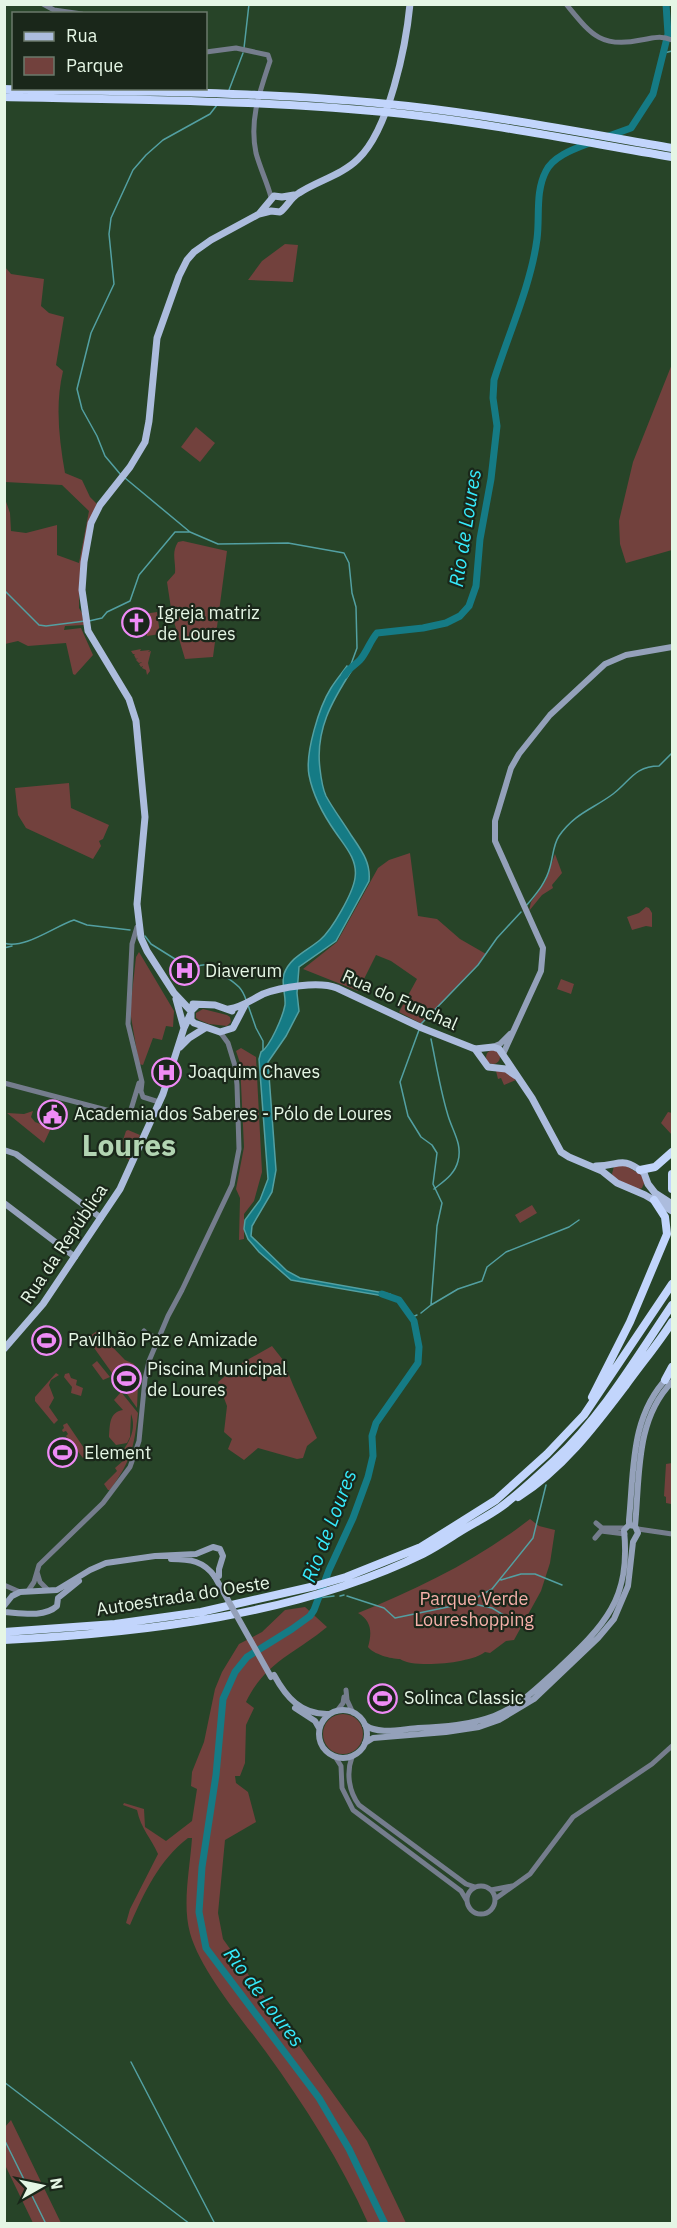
<svg xmlns="http://www.w3.org/2000/svg" width="677" height="2228" font-family="'IBM Plex Sans',sans-serif">
<rect width="100%" height="100%" fill="#274428"/>
<!-- green -->
<path fill="#72413d" d="M285 244 298 245 293 282 248 280 262 261Z
M5 267 11 274 44 279 41 306 49 313 64 317 56 365 63 371C55 405 59 439 65 473L82 480 90 497 97 504C84 537 79 573 79 608L82 613 84 625 65 626 64 630 81 628 93 655 75 675 73 674 66 643 28 646 18 641 5 644 4 496 10 513 11 531 26 533 57 525V555L79 563 89 511 62 485 5 482Z
M672 364V550L626 563 620 544 619 521 633 462Z
M196 427 215 443 200 462 181 447Z
M183 541 227 551 213 657 185 659 172 615 167 582 175 573C176 561 171 553 178 542Z
M157 612 160 634 147 636 144 614Z
M141 649 140 651 150 650 148 652 151 651 148 663 150 671 147 675 146 670 142 668 143 666 141 667 139 664 142 662 139 663 136 660 138 658 136 659 134 655 135 654H133L131 651Z
M69 783 71 808 109 825 103 839 99 841 101 846 93 859 26 828 18 815 15 788Z
M410 853 418 916 437 919 460 939 486 954 478 965 422 1024 399 1012 417 979 391 961 376 955 358 991 303 969 337 942 378 868 389 860Z
M555 854 562 873 552 885 553 888 542 895 529 911 531 902 545 882Z
M646 907 649 908 652 913V927L646 926 632 930 627 917 639 913Z
M139 952 174 1011 173 1027 166 1026 162 1040 153 1038 143 1065 139 1064 130 1011 136 957Z
M561 979 574 984 571 994 557 989Z
M203 1009 227 1015 230 1017 231 1022 227 1026 209 1024 199 1020 196 1018V1013Z
M241 1048 256 1057 262 1172 254 1201 244 1214V1239L239 1240 240 1198 236 1189 244 1147 240 1063 236 1051Z
M486 1057a7 7 0 1 1 14 0a7 7 0 1 1-14 0Z
M496 1071H505L516 1080 504 1085 501 1078 498 1079Z
M33 1111 31 1117 35 1122 51 1128 44 1143 7 1113 24 1114Z
M668 1112 672 1113V1135L661 1123Z
M128 1130 140 1135 130 1160 118 1155 126 1131Z
M623 1164 641 1175 645 1181 642 1188 636 1190 613 1177 612 1174 614 1166Z
M532 1205 537 1213 520 1223 515 1215Z
M97 1331 125 1360 134 1364 138 1384 137 1408 87 1338Z
M272 1346 283 1360 293 1385 317 1438 307 1446 303 1458 297 1459 258 1448 244 1460 228 1449 232 1439 224 1432 227 1406 218 1382 240 1364Z
M97 1361 110 1377 103 1380 92 1365Z
M56 1373 59 1375 51 1380 49 1385 54 1398 49 1407 58 1420 54 1424 35 1401V1397Z
M69 1373 71 1378 77 1380 76 1385 83 1388 81 1396 71 1393 72 1387 64 1377 65 1374Z
M121 1392 138 1413C134 1448 131 1461 110 1490H108L104 1484 117 1471 115 1468 124 1460 123 1458 126 1456 124 1449C131 1439 136 1427 131 1414L130 1437 127 1443 116 1445 109 1437C110 1425 109 1412 123 1410L114 1400Z
M67 1423 88 1454 83 1458 66 1436 68 1434 66 1431 63 1432 62 1430 64 1428 63 1425Z
M672 1463V1502L671 1504 666 1503V1497L664 1496 666 1464Z
M530 1519 539 1526 555 1530 550 1563 541 1591 514 1640 506 1641 490 1653 485 1652C472 1663 414 1669 400 1659 391 1659 373 1654 368 1647 372 1633 372 1621 358 1613 420 1588 477 1560 530 1519Z
M305 1607 327 1627C296 1653 265 1662 246 1702L254 1708 246 1725 245 1763 240 1776H235L236 1783 248 1792 256 1822 225 1840 218 1913 223 1939 367 2141 406 2223H368C341 2162 305 2106 266 2052 242 2019 201 1972 190 1933 182 1904 190 1868 192 1838H188C159 1860 144 1893 130 1925L126 1923 130 1909 158 1854C151 1838 141 1829 137 1810L123 1805 124 1803 144 1809 145 1827 166 1841 192 1821 197 1789 191 1786 192 1772 204 1742 215 1689 222 1672 239 1644 262 1632 285 1610Z
M323 1734a20 20 0 1 1 40 0a20 20 0 1 1-40 0Z
M11 2120 61 2223H33L5 2165V2127Z"/>
<!-- water -->
<path fill="#157b85" stroke="#53a0a2" stroke-width="1.5" d="M347 666 352 670C332 701 315 730 320 769 321 778 322 787 326 796 333 809 343 822 351 835 361 850 371 862 369 881L336 941 299 967 297 993 299 1011 286 1036 268 1062 276 1170 272 1192 252 1226 251 1236 287 1271 300 1278 390 1294 389 1297 291 1280 259 1252 248 1239 244 1229 245 1220 260 1200 268 1179 259 1059 261 1052C270 1047 283 1016 285 1005 286 994 281 985 284 974 290 957 307 951 320 940 332 930 353 893 355 878 358 860 345 846 336 833 324 816 313 796 309 775 305 753 319 707 331 688 336 680 342 673 347 666Z"/>
<g fill="none" stroke-linecap="round" stroke-linejoin="round">
<!-- stream -->
<path stroke="#53a0a2" stroke-width="1.5" d="M244 48 249 4
M664 53 672 51
M229 90 243 53
M121 475 105 456 97 436 82 409 77 389 91 333 114 284 109 234 111 218 133 170 146 155 163 140 210 114 217 105
M125 478 190 532 218 544 288 543 344 553 349 563 352 593 356 607 357 648 350 667
M4 590 39 625 46 626 85 621
M89 621 102 618 107 612 130 601 139 575 175 532H190
M526 906C536 894 546 883 550 867 553 857 553 845 559 836 575 813 593 809 613 794 630 781 635 766 659 766L672 753
M145 936 151 944 191 969
M4 943C24 950 55 926 74 920L87 925 130 930
M4 948 12 946
M196 967C211 960 213 970 225 976 236 984 242 987 246 1000
M248 1005 256 1028 263 1041V1050
M421 1024 478 965 497 938 521 912
M419 1030 400 1082 408 1116 421 1137 432 1145 437 1153 433 1184 442 1203 437 1226 431 1305 421 1313
M431 1039C436 1063 440 1088 447 1112 451 1129 463 1143 458 1161 455 1174 444 1181 434 1189
M431 1305 458 1289 482 1281 487 1267 506 1252 569 1227 579 1220
M412 1317 417 1315
M501 1580 521 1574H535L562 1585
M340 1596 344 1595
M347 1596 384 1608 395 1618 467 1603 492 1589 533 1538 546 1485
M318 1598 334 1596
M469 1603 492 1608 522 1626
M131 2062 215 2224
M4 2082 190 2224
M4 2139 46 2224"/>
<!-- river -->
<path stroke="#157b85" stroke-width="7" d="M606 137 631 128 653 94 668 34 666 4
M345 675C349 668 354 666 360 660 367 652 370 641 377 633L423 628 446 623 460 616 469 606 476 586 480 539 491 479 497 426 493 398 494 380C508 335 531 285 537 239 540 216 535 192 546 171 554 155 577 148 592 142
M382 1294 399 1300 414 1321 419 1347 418 1363 376 1423 372 1436 373 1456 368 1477 353 1518 329 1570 314 1610 310 1616 292 1629 247 1657 235 1672 223 1699 216 1775 202 1867 199 1912 206 1948 319 2098 349 2149 385 2224"/>
<!-- tertiary -->
<path stroke="#757d8d" stroke-width="5" d="M43 4 54 10 82 14
M566 4C590 33 600 49 641 40 654 38 660 35 672 40
M206 52 236 48 268 55 270 61C260 91 249 120 256 153 260 168 267 182 271 197
M137 927 132 944 128 1024 142 1082 141 1091 143 1097
M4 1083 129 1116 139 1083
M143 1097 159 1102
M144 1331 148 1335 159 1338
M596 1523 602 1528H625
M638 1529 672 1534
M595 1538 601 1531 625 1534
M37 1572 40 1582 47 1589
M4 1585 20 1592
M28 1591 34 1582 39 1565 103 1503 130 1467 139 1441 145 1379 149 1361 168 1316 182 1290 232 1185 239 1149 237 1085 235 1066 228 1043 220 1032
M346 1690 347 1700 353 1713
M337 1711 343 1703 344 1697
M352 1757C346 1773 349 1792 359 1805L466 1884 475 1887
M336 1758 341 1766 342 1788 353 1810 461 1891 467 1901
M467 1900a14 14 0 1 1 28 0a14 14 0 1 1-28 0Z
M491 1890 512 1886
M495 1899 530 1874 573 1817 652 1764 672 1746"/>
<!-- secondary -->
<path stroke="#94a1ba" stroke-width="6" d="M493 1047 500 1044 510 1034
M503 1054 541 971 543 948 495 841V821L511 768 519 754 550 715 605 664 626 655 672 647
M4 1150 16 1154 101 1218
M4 1203 75 1257
M635 1526C640 1476 635 1420 672 1382
M171 1559C190 1559 204 1561 215 1577
M4 1606 12 1596 20 1592 57 1590 90 1570 106 1563 155 1556 196 1554 213 1547 220 1549 223 1556 219 1569V1576
M4 1612C20 1613 44 1618 57 1606L58 1598 79 1581
M274 1675C286 1697 301 1715 329 1714
M295 1708 315 1721 319 1728
M319 1734a24 24 0 1 1 48 0a24 24 0 1 1-48 0Z
M365 1725C378 1735 402 1729 418 1728 444 1727 470 1725 494 1716 520 1706 537 1688 557 1670 605 1625 631 1599 624 1530L629 1525V1520C634 1470 630 1416 668 1377
M365 1743 373 1738 446 1732 479 1727 499 1720 534 1699 598 1638 614 1619 628 1586 633 1542 638 1533 635 1526 629 1525"/>
<!-- primary -->
<path stroke="#acbcdd" stroke-width="7" d="M259 214 274 196 282 197 294 195
M176 999 184 1028
M193 1004 215 1005 232 1011
M197 1005 191 1011V1020L194 1023 220 1032 233 1028 245 1005
M229 1009C242 1007 251 1000 263 994 281 987 319 981 337 988L422 1028 475 1049 493 1047 499 1049 532 1098 561 1152 569 1157 602 1171 617 1183 645 1195 672 1211
M191 1011 174 993 147 951 141 938 137 904 145 817 136 721 129 699 88 631 82 590 84 562 91 523 100 505 130 467 145 442 149 421 157 338 179 276 187 260 194 252 211 240 259 214 271 211 280 212C287 207 290 198 299 193 317 181 342 175 358 159 389 130 406 46 410 4
M180 1047 189 1038 205 1028
M475 1049 488 1067 506 1069 516 1076
M596 1166C621 1166 620 1155 644 1173L648 1184 655 1193 672 1204
M4 1349 43 1304 120 1189 163 1094 184 1028 190 1015"/>
<!-- motorway -->
<path stroke="#c2d5fc" stroke-width="8" d="M640 1170 655 1167 672 1152
M672 1174V1189
M665 1380 672 1367
M592 1397 630 1322 667 1234 665 1217 654 1200
M518 1497C562 1470 595 1426 626 1385 641 1364 658 1344 672 1322
M4 1632 115 1624 201 1612 315 1586 346 1577 421 1547 496 1500 547 1454 584 1415 672 1284
M4 1640C142 1633 298 1615 423 1554 435 1548 447 1540 458 1533 472 1524 487 1517 501 1507 520 1493 538 1476 555 1460 603 1415 636 1358 672 1305"/>
<!-- secondary-bridge -->
<path stroke="#94a1ba" stroke-width="6" d="M215 1577 271 1677"/>
<!-- motorway-bridge -->
<path stroke="#c2d5fc" stroke-width="8" d="M4 89C139 92 274 91 408 106 497 116 585 133 672 148
M4 97C137 100 271 100 404 114 494 124 583 142 672 157"/>
</g>
<!-- icons -->
<defs>
<symbol id="church-ring" viewBox="-11 -11 22 22"><circle r="9.5" fill="#1a271a" stroke="#ef8bf6" stroke-width="1.5"/><path d="M-1.2-6h2.4v3.5h3.3v2.4h-3.3V6h-2.4V-.1h-3.3v-2.4h3.3Z" fill="#ef8bf6"/></symbol>
<symbol id="hospital-ring" viewBox="-11 -11 22 22"><circle r="9.5" fill="#1a271a" stroke="#ef8bf6" stroke-width="1.5"/><path d="M-5-5h3v3.5h4V-5h3V5h-3V1.5h-4V5h-3Z" fill="#ef8bf6"/></symbol>
<symbol id="civic-ring" viewBox="-11 -11 22 22"><circle r="9.5" fill="#1a271a" stroke="#ef8bf6" stroke-width="1.5"/><path d="M-.6-6.5H3V-4.5H.6V-3L4-1V1h2V6H-6V1h2V-1L-.6-3ZM-1.2 2.5V6h2.4V2.5Z" fill="#ef8bf6"/></symbol>
<symbol id="stadium-ring" viewBox="-11 -11 22 22"><circle r="9.5" fill="#1a271a" stroke="#ef8bf6" stroke-width="1.5"/><path d="M0-5a6.5 5 0 1 0 0 10a6.5 5 0 1 0 0-10ZM-3.5-1.8h7v3.6h-7Z" fill="#ef8bf6"/></symbol>
</defs>
<g fill-rule="evenodd">
<use href="#church-ring" x="120" y="606" width="33" height="33"/>
<use href="#hospital-ring" x="168" y="954" width="33" height="33"/>
<use href="#hospital-ring" x="150" y="1056" width="33" height="33"/>
<use href="#civic-ring" x="36" y="1098" width="33" height="33"/>
<use href="#stadium-ring" x="30" y="1324" width="33" height="33"/>
<use href="#stadium-ring" x="110" y="1362" width="33" height="33"/>
<use href="#stadium-ring" x="46" y="1436" width="33" height="33"/>
<use href="#stadium-ring" x="366" y="1682" width="33" height="33"/>
</g>
<g text-anchor="middle" stroke-width="4.5" stroke-linejoin="round" paint-order="stroke">
<!-- poi labels -->
<g font-size="18" fill="#e5f6e5" stroke="#1a271a" text-anchor="start">
<text x="157" y="619">Igreja matriz<tspan x="157" dy="21">de Loures</tspan></text>
<text x="205" y="977">Diaverum</text>
<text x="188" y="1078">Joaquim Chaves</text>
<text x="74" y="1120">Academia dos Saberes - Pólo de Loures</text>
<text x="68" y="1346">Pavilhão Paz e Amizade</text>
<text x="147" y="1375">Piscina Municipal<tspan x="147" dy="21">de Loures</tspan></text>
<text x="84" y="1459">Element</text>
<text x="404" y="1704">Solinca Classic</text>
</g>
<!-- street labels -->
<g font-size="18" fill="#e5f6e5" stroke="#1a271a">
<text transform="translate(400 1000) rotate(24)" y="6">Rua do Funchal</text>
<text transform="translate(64 1244) rotate(-56)" y="6">Rua da República</text>
<text transform="translate(183 1596) rotate(-9)" y="6">Autoestrada do Oeste</text>
</g>
<!-- park labels -->
<g font-size="18" fill="#f5b0a9" stroke="#1a271a">
<text x="474" y="1605">Parque Verde<tspan x="474" dy="21">Loureshopping</tspan></text>
</g>
<!-- water labels -->
<g font-size="20" font-style="italic" fill="#36ebfc" stroke="#1a271a">
<text transform="translate(465 528) rotate(-81)" y="7">Rio de Loures</text>
<text transform="translate(329 1526) rotate(-69)" y="7">Rio de Loures</text>
<text transform="translate(264 1997) rotate(53)" y="7">Rio de Loures</text>
</g>
<!-- town labels -->
<g font-size="30" font-weight="bold" fill="#b2d4b2" stroke="#1a271a">
<text x="129" y="1156">Loures</text>
</g>
</g>
<!-- border -->
<rect width="677" height="2228" fill="none" stroke="#e5f6e5" stroke-width="12"/>
<!-- legend -->
<rect x="12" y="12" width="195" height="78" fill="#1a271a" stroke="#6b7a6b" stroke-width="1.5"/>
<rect x="24" y="32" width="30" height="9" fill="#acbcdd" stroke="#6b7a6b" stroke-width="1.5"/>
<text x="66" y="42" font-size="18" fill="#e5f6e5">Rua</text>
<rect x="24" y="57" width="30" height="18" fill="#72413d" stroke="#6b7a6b" stroke-width="1.5"/>
<text x="66" y="72" font-size="18" fill="#e5f6e5">Parque</text>
<!-- north arrow -->
<g transform="translate(42 2186) rotate(81)" stroke="#1a271a" stroke-width="4.5" paint-order="stroke">
<path d="M0-4.5L10 22L0 15L-10 22Z" fill="#e5f6e5"/>
<text y="-9" font-size="16" font-weight="bold" text-anchor="middle" fill="#e5f6e5">N</text>
</g>
</svg>
